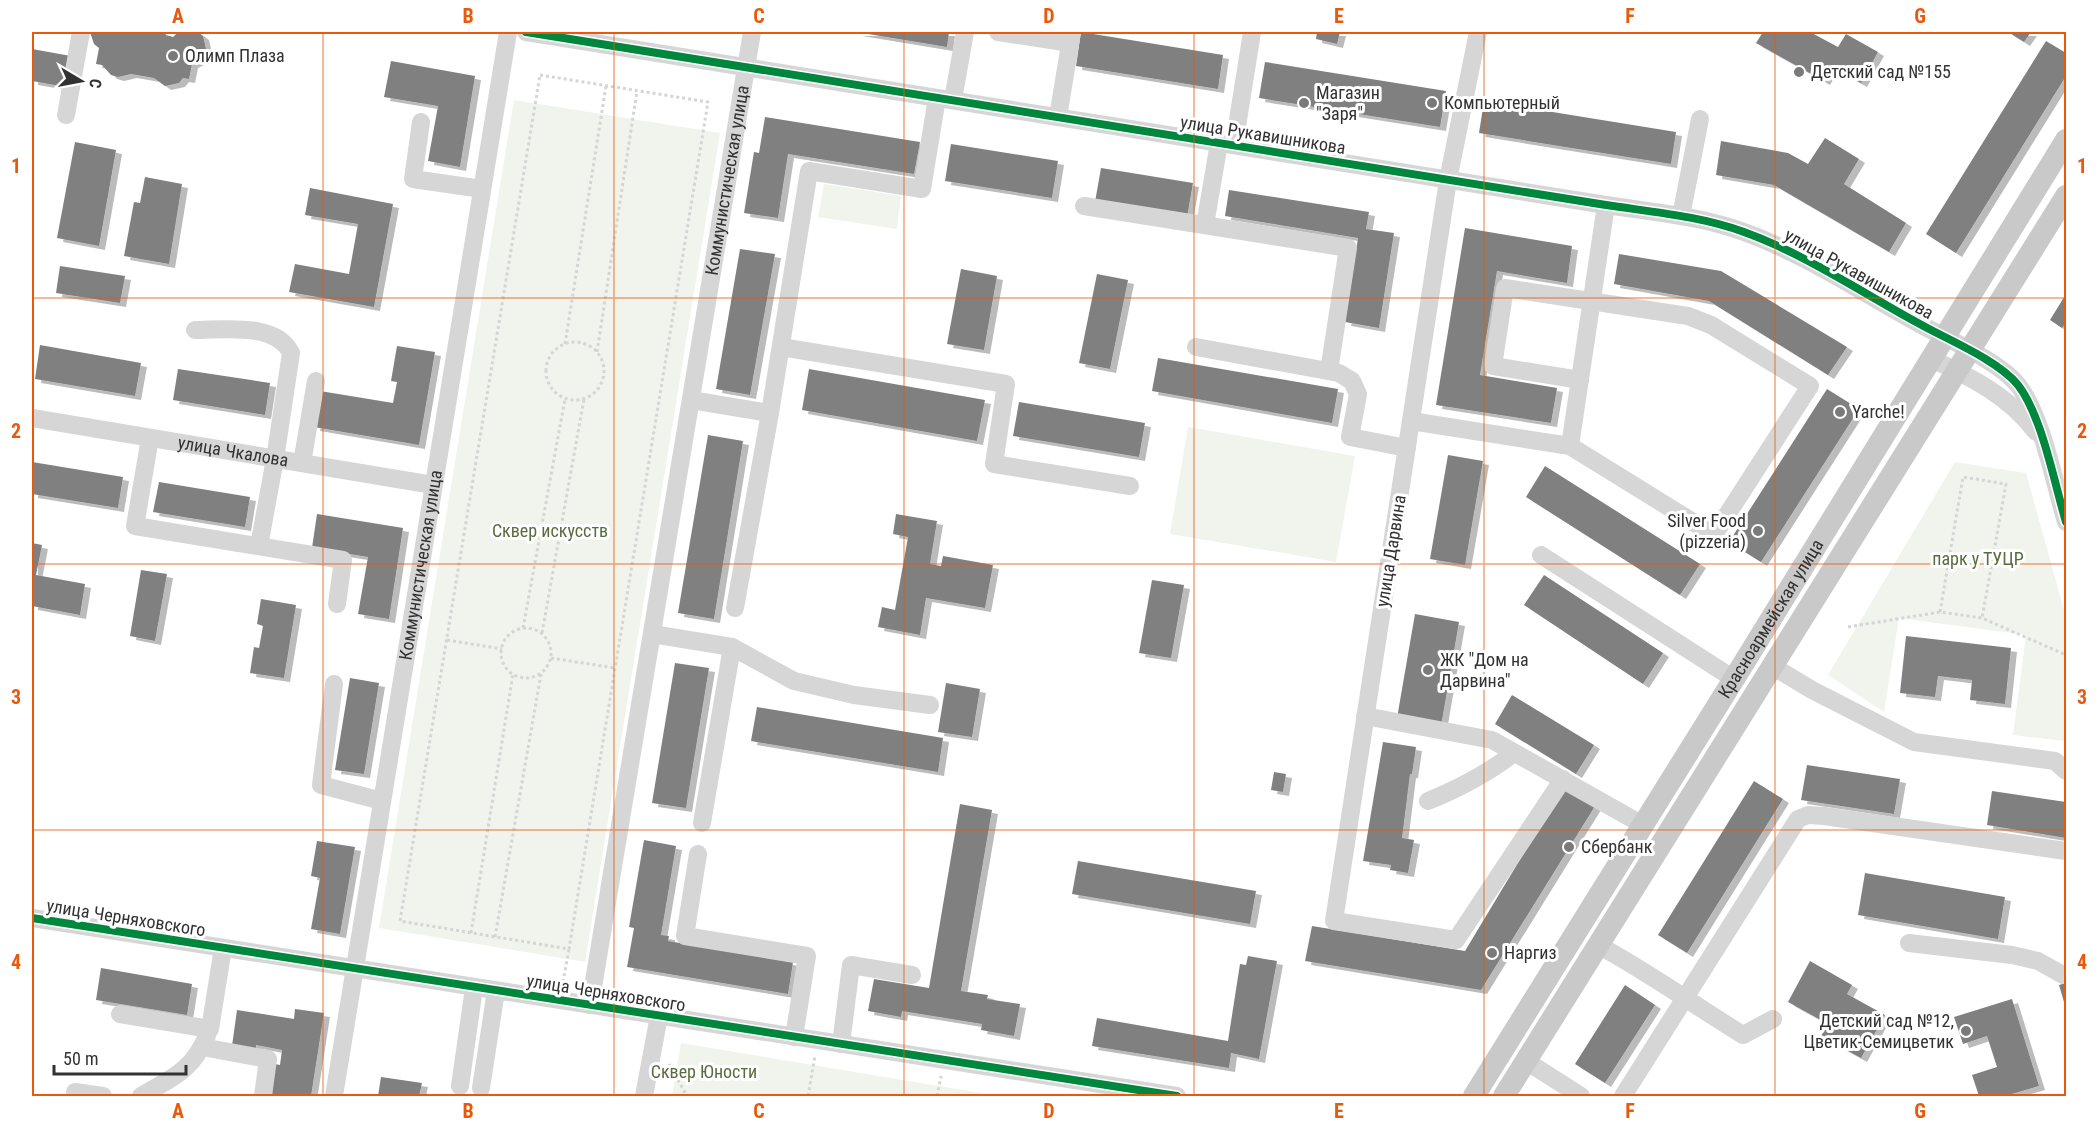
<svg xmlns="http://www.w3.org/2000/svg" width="2098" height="1128" font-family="'Roboto Condensed',sans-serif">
<defs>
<filter id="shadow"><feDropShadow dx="6" dy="4" stdDeviation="0" flood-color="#0004"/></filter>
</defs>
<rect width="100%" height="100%" fill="#fff"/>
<!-- green -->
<path fill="#f1f4ed" d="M514 100 720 133 585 962 379 928Z
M824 184 901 196 897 229 818 217Z
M1188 427 1355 456 1336 562 1170 534Z
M1955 462 2026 473 2066 617V741L2013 735 2026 635 1899 618 1884 712 1828 675Z
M681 1043 987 1094 986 1096H672Z"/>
<!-- building -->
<path fill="#808080" filter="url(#shadow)" d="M90 32H165L166 35 173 37 178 32H198L203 36 206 49 198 61 192 64 189 79 183 78 179 83 165 86 154 78 131 74 118 77 111 75 102 65 96 64 99 48 94 44Z
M856 32H949L947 47Z
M1081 32 1223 55 1218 89 1076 66Z
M1317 32H1340L1337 44 1316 39Z
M1763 32H1810L1838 47 1846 34 1878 52 1861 83 1832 67 1824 81 1756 43Z
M2008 32H2031L2024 42Z
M2046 41 2066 53V76L1956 253 1926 234Z
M32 49 71 56 66 87 32 81Z
M391 61 475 76 460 167 428 161 438 106 384 97Z
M1265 62 1446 91 1440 127 1259 98Z
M1484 101 1676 132 1671 164 1479 133Z
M765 117 920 142 914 174 788 154 778 218 744 213 754 152 759 153Z
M1825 138 1859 159 1844 184 1906 223 1889 252 1774 185 1716 175 1721 141 1788 153 1808 164Z
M75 142 116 150 99 246 57 238Z
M951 144 1058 161 1052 198 945 181Z
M1101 168 1193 183 1187 217 1095 202Z
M145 177 182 184 169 264 124 256 134 202 140 203Z
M310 188 393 204 374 307 289 292 295 264 349 274 358 224 305 215Z
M1229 190 1369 212 1366 229 1394 233 1379 328 1345 322 1358 238 1225 216Z
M1465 228 1572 246 1567 283 1497 271 1480 375 1557 388 1551 423 1436 405Z
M740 249 775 254 750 395 716 389Z
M1619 254 1721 271 1847 347 1828 375 1709 301 1614 284Z
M60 266 125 276 120 303 56 293Z
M961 269 997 276 984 350 947 344Z
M1097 274 1128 280 1110 369 1079 363Z
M2066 294V325L2065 324 2062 328 2050 320Z
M40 345 141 363 135 396 35 379Z
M397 346 435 352 419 445 314 427 320 391 393 403 397 382 391 381Z
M1158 358 1338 389 1332 423 1152 391Z
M178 369 270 383 265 415 173 400Z
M809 369 985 400 977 441 802 410Z
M1827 389 1859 409 1761 562 1729 542Z
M1019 402 1145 423 1139 457 1013 436Z
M708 435 743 441 714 619 678 613Z
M1448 455 1483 461 1465 565 1430 559Z
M32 462 123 477 118 508 32 494Z
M1545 466 1700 564 1680 595 1526 497Z
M159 482 250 497 245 527 153 512Z
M317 514 403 528 389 619 358 614 368 557 312 548Z
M896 514 937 521 930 564 941 566 943 556 993 565 985 608 926 598 920 635 878 627 882 607 895 610 908 537 893 534Z
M32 543 42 545 36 575 85 584 80 615 32 606Z
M141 570 167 574 155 641 130 636Z
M1544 575 1663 653 1643 684 1524 605Z
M1152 580 1184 585 1171 658 1139 653Z
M261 599 296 605 284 678 250 673 254 647 259 648 263 626 257 624Z
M1415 614 1459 622 1441 726 1397 718Z
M1906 636 2011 648 2005 704 1970 700 1972 680 1938 676 1935 697 1900 693Z
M675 663 709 668 686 808 652 803Z
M350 678 379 683 364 774 335 770Z
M946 683 980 689 972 737 938 732Z
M1512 695 1594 745 1576 774 1495 724Z
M757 707 943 738 938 772 751 741Z
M1383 742 1416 747 1412 774H1410L1402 838 1414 840 1408 873 1390 870 1391 865 1363 861Z
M1807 765 1900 779 1894 814 1801 800Z
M1274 772 1286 774 1283 792 1271 790Z
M1754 781 1783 799 1687 953 1658 935Z
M1563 788 1595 806 1481 990 1305 961 1312 926 1465 951Z
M1992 791 2066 802V838L1987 825Z
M960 804 992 810 961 991 988 995 987 999 1020 1004 1014 1036 981 1030 982 1024 902 1011 901 1017 868 1011 874 979 929 988Z
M644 840 676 846 661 935 669 936 668 941 793 962 788 994 627 967 634 928 629 927Z
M317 841 355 847 340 934 311 929 320 878 311 876Z
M1078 861 1256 891 1250 924 1072 894Z
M1865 873 2005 897 1998 939 1858 915Z
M1248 956 1277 961 1259 1059 1231 1053 1229 1068 1092 1046 1097 1018 1228 1041 1240 964 1246 965Z
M1810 961 1852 985 1847 994 1885 1015 1861 1058 1821 1036 1828 1024 1788 1002Z
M101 968 192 984 187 1015 96 1000Z
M2066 983V1009L2059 985Z
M1625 985 1655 1005 1605 1083 1575 1064Z
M2012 999 2039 1086 2005 1096H1979L1972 1075 1997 1067 1987 1036 1963 1044 1954 1017Z
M295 1009 324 1013 311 1096H270L275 1064 280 1065 282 1050 256 1045V1050L232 1046 237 1010 294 1019Z
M381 1077 422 1083 419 1096H378Z"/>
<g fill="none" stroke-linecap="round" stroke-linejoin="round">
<!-- path -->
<path stroke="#d5d5d5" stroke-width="3" stroke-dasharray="3 3" stroke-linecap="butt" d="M540 75 708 102 569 949 400 921Z
M546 371a29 29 0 1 1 58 0a29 29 0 1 1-58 0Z
M565 344 606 86
M597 352 637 91
M1940 612 1963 477 2006 484 1982 618
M1848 627 1940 612 1982 618 2066 655
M523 628 565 399
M501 653a25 25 0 1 1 50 0a25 25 0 1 1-50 0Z
M542 633 584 399
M447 640 502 649
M551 658 615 668
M471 933 513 674
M495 937 541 674
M563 982 569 949
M669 1064 687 1096
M808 1096 815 1056
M937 1096 941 1076"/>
<!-- minor -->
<g stroke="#d6d6d6" stroke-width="18">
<path d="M526 32 1606 205C1652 212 1700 216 1744 232 1805 254 1861 292 1918 323 1946 339 1998 360 2018 385 2042 416 2054 482 2066 522"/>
<path d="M998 32 1070 43"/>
<path d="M1478 32 1448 180 1334 921 1456 940 1563 779"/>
<path d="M953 100 965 32"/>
<path d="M66 115 81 32"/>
<path d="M1058 117 1072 32"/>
<path d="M421 122 413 179 482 189"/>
<path d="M1234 145 1252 32"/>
<path d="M1084 206 1348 248 1329 371"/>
<path d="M1681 216 1700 119"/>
<path d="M1205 225 1219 143"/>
<path d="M195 330C224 330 276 322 291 353L275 459 259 546"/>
<path d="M781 347 1006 384 994 464 1130 486"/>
<path d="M1196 347 1339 373 1352 381 1358 394 1350 437 1407 448"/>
<path d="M1931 359C1970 376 2010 397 2036 432"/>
<path d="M691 400 770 413"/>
<path id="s1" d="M32 418 433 485"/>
<path d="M1411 421 1570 446 1714 535 1810 386 1711 325 1688 316 1505 288 1493 366 1580 380"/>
<path d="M150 438 135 526 343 560 337 604"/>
<path d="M1570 446 1606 205"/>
<path d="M302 463 316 381"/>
<path d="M1541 555 1734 679"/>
<path d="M735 608 770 413 809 171 922 189 937 98"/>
<path d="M652 634 732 647 794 681 854 695 930 705"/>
<path d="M1772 666 1812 690 1914 742 2055 761 2066 771"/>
<path d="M334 684 321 785 382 801"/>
<path d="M1365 716 1492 740 1643 825"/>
<path d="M1428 801C1460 788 1487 774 1514 753"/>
<path d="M702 823 732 647"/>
<path d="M698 854 685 936 807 956 794 1037"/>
<path d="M32 918 1177 1096"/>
<path d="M1909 943 2012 955 2038 961 2063 975 2066 974"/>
<path d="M1598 945C1648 972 1694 1005 1743 1035L1773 1019"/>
<path id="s2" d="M590 1005 752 32"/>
<path d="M120 1014 210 1029 223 948"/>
<path d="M841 1044 851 965 912 975"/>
<path d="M202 1047 268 1059 263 1096"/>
<path d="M1526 1061 1581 1096"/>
<path d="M460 1086 474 988"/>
<path d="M481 1088 496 991"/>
<path d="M75 1092 103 1096"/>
<path d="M141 1096C172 1078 192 1071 207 1036"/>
<path id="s3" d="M334 1096 508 32"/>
<path d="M644 1096 659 1016"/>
<path d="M1623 1096 1798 819 1808 815 1824 816 2066 851"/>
</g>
<!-- major -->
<g stroke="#c9c9c9" stroke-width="22">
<path id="s4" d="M1474 1096 1734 679 2066 140"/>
<path d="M1504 1096 2066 196"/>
</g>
<defs>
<path id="cycleway" d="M526 32 1606 205C1652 212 1700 216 1744 232 1805 254 1861 292 1918 323 1946 339 1998 360 2018 385 2042 416 2054 482 2066 522
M32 918 1177 1096"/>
</defs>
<!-- cycleway casing -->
<use href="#cycleway" stroke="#fff" stroke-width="11"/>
<!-- cycleway -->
<use href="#cycleway" stroke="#00873e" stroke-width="8"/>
</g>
<!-- grid -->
<path fill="none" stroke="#e8590c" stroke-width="1.5" stroke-opacity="0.55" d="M323 32V1096M614 32V1096M904 32V1096M1194 32V1096M1484 32V1096M1775 32V1096M32 298H2066M32 564H2066M32 830H2066"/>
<!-- markers -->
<g fill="#7a7a7a" stroke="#fff" stroke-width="2">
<circle cx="173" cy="56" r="6"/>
<circle cx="1799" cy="72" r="6"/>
<circle cx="1304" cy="103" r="6"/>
<circle cx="1432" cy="103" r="6"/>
<circle cx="1840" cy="412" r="6"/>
<circle cx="1758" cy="531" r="6"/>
<circle cx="1428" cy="670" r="6"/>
<circle cx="1569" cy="847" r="6"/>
<circle cx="1492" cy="953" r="6"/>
<circle cx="1966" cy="1031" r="6"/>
</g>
<g text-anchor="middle" stroke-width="6" stroke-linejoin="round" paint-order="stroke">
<!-- poi labels -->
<g font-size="18" fill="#323232" stroke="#fff" text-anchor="start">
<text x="185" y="62">Олимп Плаза</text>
<text x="1811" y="78">Детский сад №155</text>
<text x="1316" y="99">Магазин<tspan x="1316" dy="21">"Заря"</tspan></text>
<text x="1444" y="109">Компьютерный</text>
<text x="1852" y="418">Yarche!</text>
<text x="1746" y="527" text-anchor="end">Silver Food<tspan x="1746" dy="21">(pizzeria)</tspan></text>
<text x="1440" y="666">ЖК "Дом на<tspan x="1440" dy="21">Дарвина"</tspan></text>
<text x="1581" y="853">Сбербанк</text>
<text x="1504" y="959">Наргиз</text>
<text x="1954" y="1027" text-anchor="end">Детский сад №12,<tspan x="1954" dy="21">Цветик-Семицветик</tspan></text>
</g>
<!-- street labels -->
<g font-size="18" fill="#323232" stroke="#fff">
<text transform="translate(1263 135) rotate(9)" y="6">улица Рукавишникова</text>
<text dy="6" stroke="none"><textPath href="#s2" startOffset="836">Коммунистическая улица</textPath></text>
<text transform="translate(1859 274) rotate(29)" y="6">улица Рукавишникова</text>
<text dy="6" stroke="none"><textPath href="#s1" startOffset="204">улица Чкалова</textPath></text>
<text transform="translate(1391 551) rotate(-81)" y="6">улица Дарвина</text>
<text dy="6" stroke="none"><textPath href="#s3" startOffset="538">Коммунистическая улица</textPath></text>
<text dy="6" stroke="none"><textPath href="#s4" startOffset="562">Красноармейская улица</textPath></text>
<text transform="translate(126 918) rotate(9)" y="6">улица Черняховского</text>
<text transform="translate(606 993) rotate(9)" y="6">улица Черняховского</text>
</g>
<!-- park labels -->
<g font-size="18" fill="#596c40" stroke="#fff">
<text x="550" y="537">Сквер искусств</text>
<text x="1978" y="565">парк у ТУЦР</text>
<text x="704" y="1078">Сквер Юности</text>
</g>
</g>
<!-- border -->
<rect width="2098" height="1128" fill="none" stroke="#ffffff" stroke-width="66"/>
<!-- north arrow -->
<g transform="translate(81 81) rotate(100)" stroke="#ffffff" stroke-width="4.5" paint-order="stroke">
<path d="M0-4.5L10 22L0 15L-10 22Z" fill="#323232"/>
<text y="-9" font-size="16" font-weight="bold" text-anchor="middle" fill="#323232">С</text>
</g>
<!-- scale -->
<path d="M54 1065v9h132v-9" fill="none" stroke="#323232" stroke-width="3"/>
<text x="63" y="1065" font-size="18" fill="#323232" stroke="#ffffff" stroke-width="4.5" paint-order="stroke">50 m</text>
<rect x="33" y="33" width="2032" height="1062" fill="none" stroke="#e8590c" stroke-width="2"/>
<g font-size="20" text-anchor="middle" font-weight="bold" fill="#e8590c">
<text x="178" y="23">A</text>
<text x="468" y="23">B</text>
<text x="759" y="23">C</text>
<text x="1049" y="23">D</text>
<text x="1339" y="23">E</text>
<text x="1630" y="23">F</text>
<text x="1920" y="23">G</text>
<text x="16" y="173">1</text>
<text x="2082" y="173">1</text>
<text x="16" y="438">2</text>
<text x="2082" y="438">2</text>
<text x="16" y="704">3</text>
<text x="2082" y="704">3</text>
<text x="16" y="969">4</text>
<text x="2082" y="969">4</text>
<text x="178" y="1118">A</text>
<text x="468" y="1118">B</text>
<text x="759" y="1118">C</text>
<text x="1049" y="1118">D</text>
<text x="1339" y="1118">E</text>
<text x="1630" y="1118">F</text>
<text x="1920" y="1118">G</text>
</g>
</svg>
